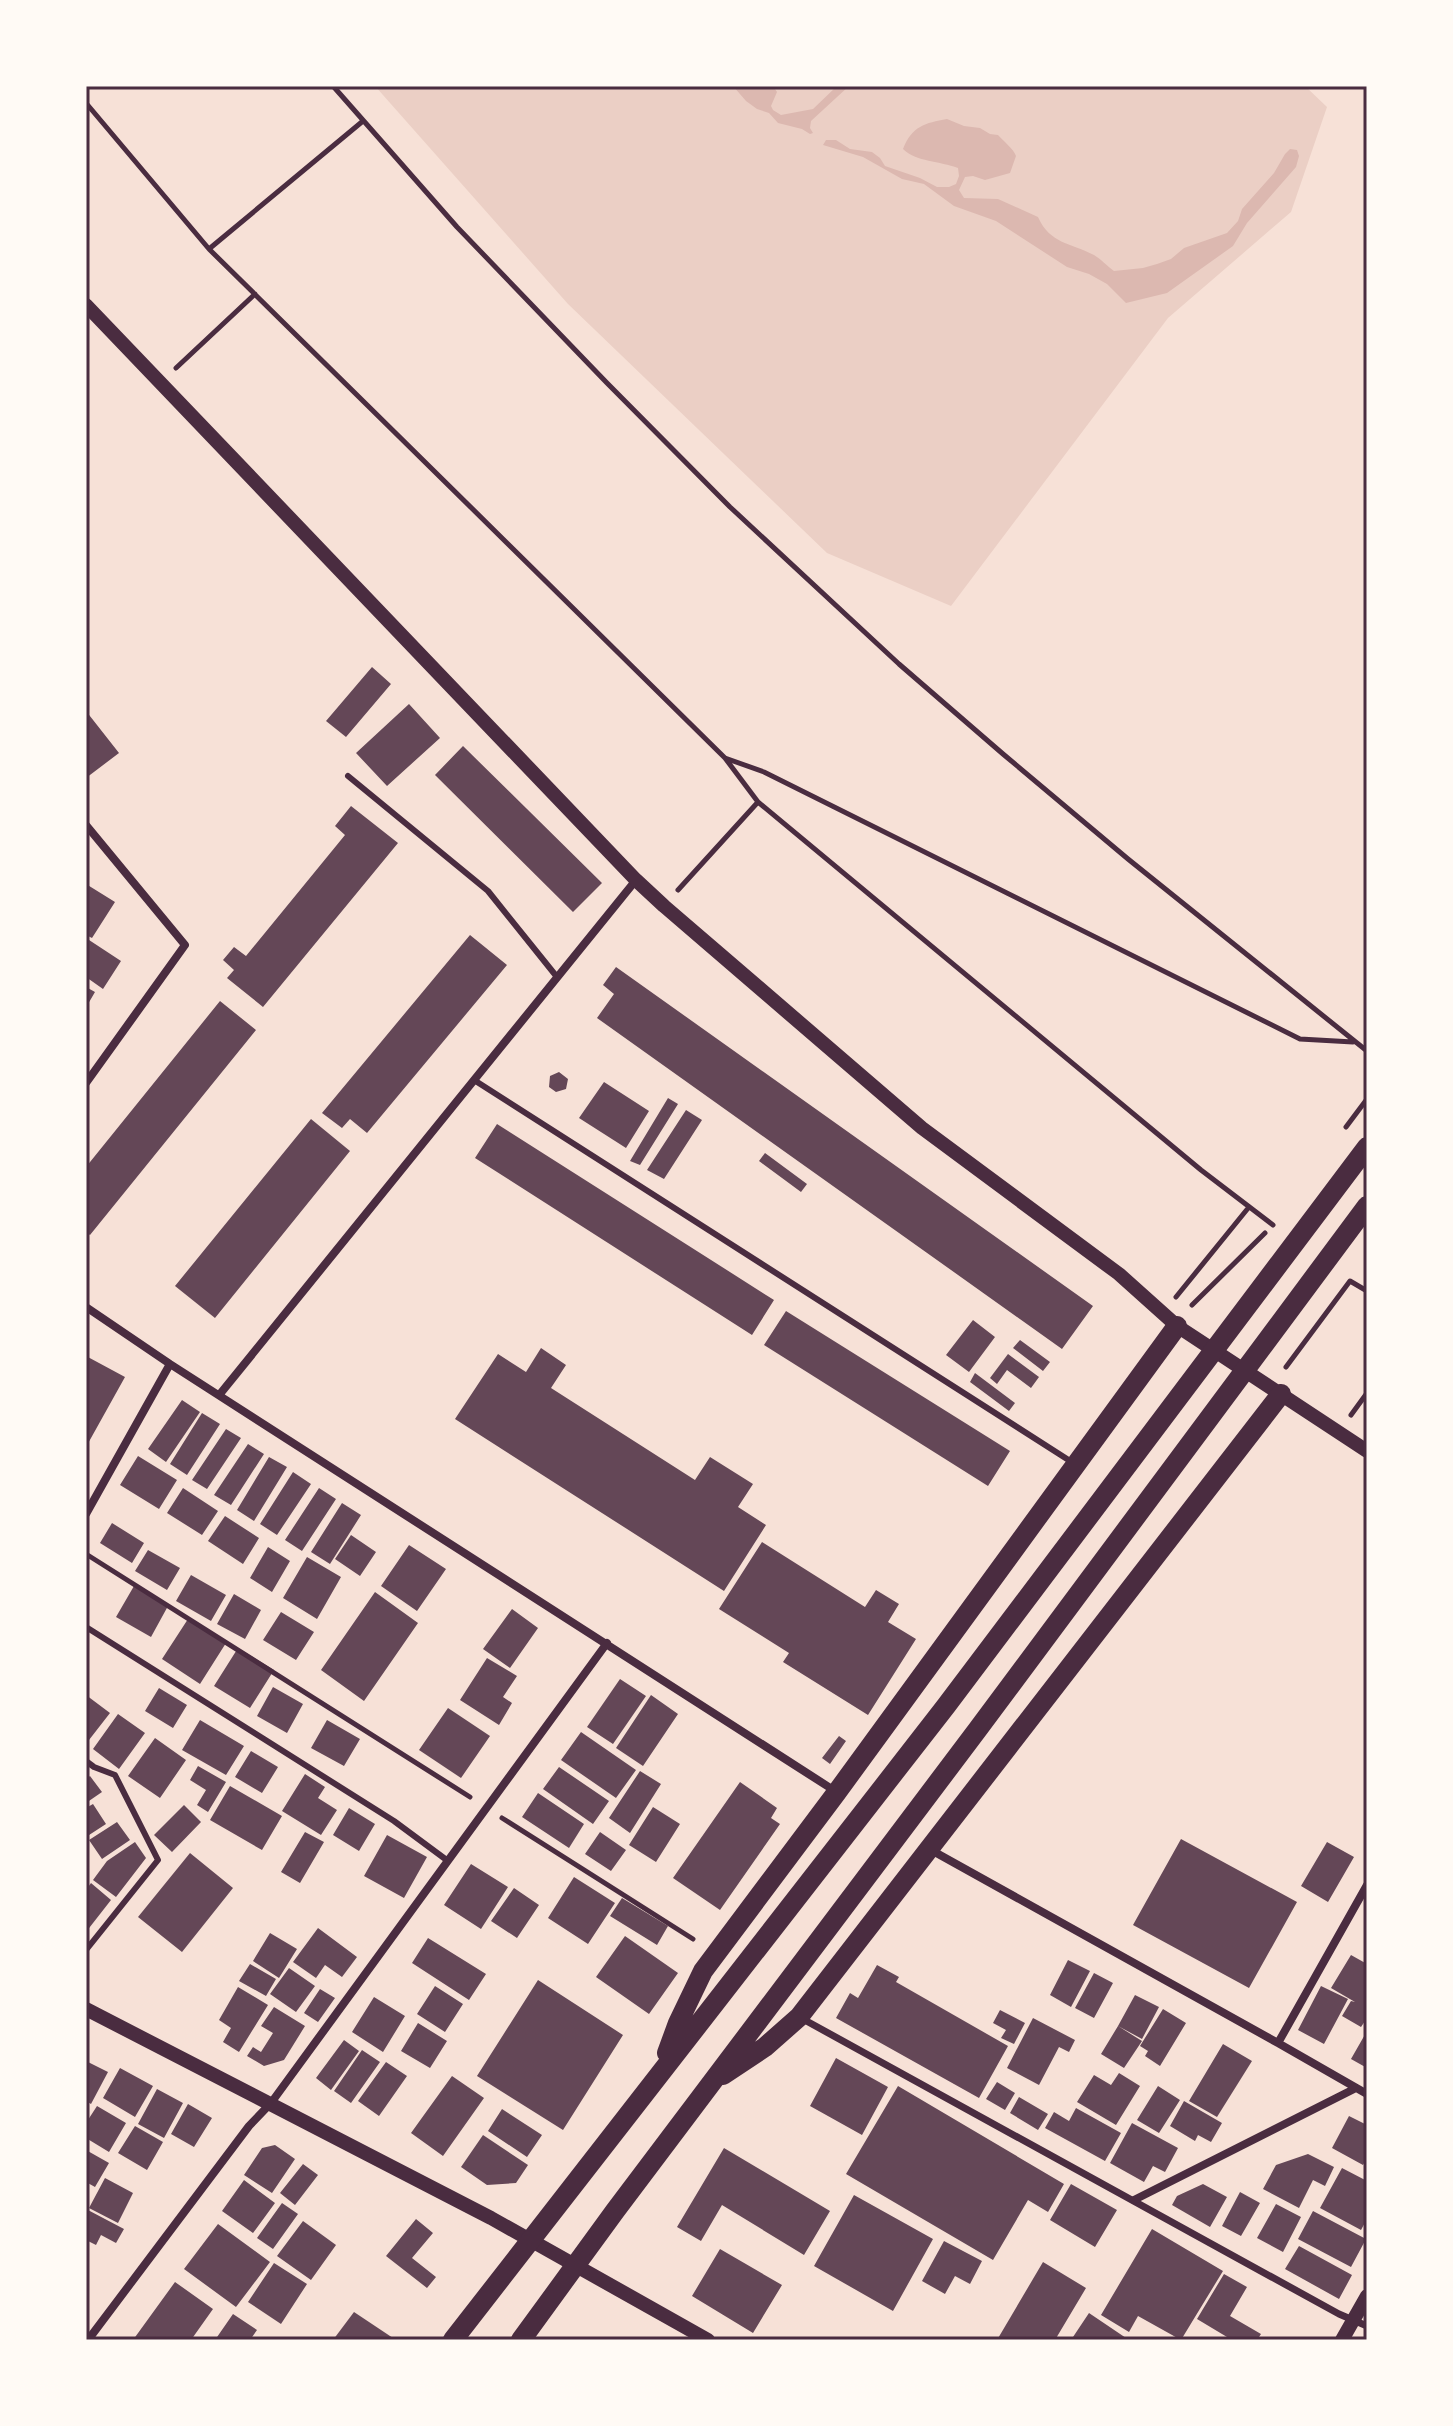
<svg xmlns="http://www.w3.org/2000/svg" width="1453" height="2426" font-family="Cabin,sans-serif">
<rect width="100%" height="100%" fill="#f7e1d7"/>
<!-- green -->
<path fill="#ebcfc5" d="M375 86H1305L1327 107 1291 212 1168 318 951 606 827 553 568 304Z"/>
<!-- water -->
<path fill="#dcb8b0" d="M733 86H773L777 92 771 106 773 110 781 115 813 109 837 86H849L811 121 810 128 813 133 810 134 802 129 778 123 769 113 757 109 746 101Z
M947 119 964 126 980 128 990 134 998 135C1004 142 1013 148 1016 156L1010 173 985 180 973 176 965 177 959 190 964 198 998 199 1038 217C1050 244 1071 243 1094 255 1101 259 1107 266 1114 271L1143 268 1157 264 1171 259 1184 248 1227 233 1238 221 1242 209 1274 173 1285 154 1290 149 1297 150 1299 156 1296 167 1247 223 1233 246 1167 293 1126 303 1107 284 1089 274 1067 267 996 221 954 206 924 184 902 179 863 157 823 145 826 140H836L850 149 872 152 880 158 885 166 920 178 937 187H949L956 184 959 176 958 168C940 161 916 162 903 149 912 126 925 123 947 119Z"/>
<!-- building -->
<path fill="#644757" d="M372 667 391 684 346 737 326 721Z
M409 704 440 738 387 786 356 753Z
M86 711 119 753 86 778Z
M463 746 602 883 573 912 435 775Z
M351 806 398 843 263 1007 227 978 234 970 223 960 234 947 246 956 345 835 335 826Z
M86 884 115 902 92 938 86 935Z
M470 935 507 965 367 1133 350 1119 342 1128 322 1113Z
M86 938 121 961 103 989 86 977Z
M616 967 1093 1306 1062 1349 597 1018 614 994 603 985Z
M86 987 95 992 88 1004 86 1003Z
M220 1001 256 1030 90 1235 86 1232V1167Z
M559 1072 568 1079 566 1089 556 1092 549 1087 550 1076Z
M604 1082 649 1111 626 1148 579 1118Z
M668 1098 678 1104 640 1165 630 1161Z
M686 1110 702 1120 664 1179 647 1170Z
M311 1119 350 1151 215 1318 175 1286Z
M497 1124 774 1300 752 1335 475 1158Z
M765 1153 807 1184 801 1192 759 1161Z
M786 1311 1010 1451 988 1486 764 1345Z
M973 1320 995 1337 969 1372 946 1355Z
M1020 1340 1050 1362 1043 1371 1013 1348Z
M541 1348 566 1365 551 1388 695 1480 710 1457 753 1484 738 1507 766 1525 724 1591 455 1419 498 1354 526 1372Z
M1008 1354 1039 1377 1031 1388 1007 1370 997 1384 990 1378Z
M86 1356 125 1377 86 1447Z
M975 1373 1015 1403 1009 1411 970 1382Z
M182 1400 200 1412 166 1462 148 1449Z
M202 1413 220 1424 187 1475 170 1464Z
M226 1429 241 1438 207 1489 192 1480Z
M248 1444 264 1454 231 1505 214 1495Z
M138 1456 177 1480 159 1509 120 1485Z
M269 1457 287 1467 254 1521 237 1510Z
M293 1472 311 1484 277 1535 260 1524Z
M183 1488 218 1511 202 1535 167 1513Z
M319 1488 336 1499 302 1551 285 1540Z
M342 1503 361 1515 330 1564 311 1552Z
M225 1516 259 1538 243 1564 208 1541Z
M112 1523 144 1543 132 1563 100 1543Z
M351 1535 376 1552 360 1576 335 1559Z
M762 1542 865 1607 876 1590 899 1604 888 1622 916 1639 868 1715 783 1662 789 1653 719 1609Z
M409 1545 446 1569 417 1611 381 1586Z
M268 1547 290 1561 272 1592 250 1578Z
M148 1550 180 1568 167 1590 135 1571Z
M307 1557 341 1577 317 1619 283 1598Z
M191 1575 226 1595 211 1621 176 1601Z
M134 1586 168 1606 151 1637 116 1617Z
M375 1592 418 1623 364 1701 321 1670Z
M234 1594 261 1610 245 1639 217 1624Z
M512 1609 538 1628 510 1668 483 1649Z
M281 1612 314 1632 296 1660 263 1640Z
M188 1619 226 1643 200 1684 162 1659Z
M238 1648 274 1670 250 1708 214 1686Z
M487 1658 517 1676 503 1697 512 1703 499 1725 460 1700Z
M620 1679 646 1696 613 1744 587 1727Z
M273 1687 303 1704 287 1733 257 1716Z
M159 1688 187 1705 173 1728 145 1711Z
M86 1695 110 1713 89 1740 86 1738Z
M651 1695 678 1714 643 1766 616 1748Z
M448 1708 490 1736 461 1778 419 1750Z
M118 1714 145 1733 119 1769 93 1749Z
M200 1720 244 1746 226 1775 182 1750Z
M327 1720 360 1739 344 1766 311 1748Z
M581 1732 636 1770 616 1798 561 1760Z
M839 1736 846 1741 830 1764 822 1758Z
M155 1738 186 1760 160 1798 128 1776Z
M251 1751 278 1767 262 1793 235 1777Z
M198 1766 226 1782 208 1812 197 1805 206 1790 190 1780Z
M559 1767 609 1801 593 1824 543 1789Z
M640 1771 661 1784 630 1833 609 1818Z
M305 1774 325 1787 318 1798 337 1810 321 1835 282 1811Z
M90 1776 102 1792 86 1803V1779Z
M740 1782 777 1808 771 1818 780 1824 720 1910 673 1878Z
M230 1786 282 1816 262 1850 210 1820Z
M538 1793 584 1824 569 1848 522 1817Z
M93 1804 106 1824 86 1837V1808Z
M184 1805 201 1822 172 1852 154 1835Z
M653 1807 680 1824 656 1862 629 1845Z
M349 1808 375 1824 359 1851 333 1835Z
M117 1822 130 1840 102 1859 89 1840Z
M305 1832 324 1842 300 1883 281 1872Z
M600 1832 626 1850 611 1871 585 1854Z
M387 1835 427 1857 404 1898 364 1876Z
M1181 1839 1297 1902 1249 1988 1133 1925Z
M135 1842 146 1858 116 1897 93 1880 107 1861Z
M1327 1842 1354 1857 1328 1902 1301 1886Z
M190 1853 233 1888 182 1952 138 1917Z
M471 1864 508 1887 481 1929 444 1905Z
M574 1877 615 1903 588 1944 548 1918Z
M91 1883 111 1900 86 1932V1890Z
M514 1888 539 1905 517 1938 491 1921Z
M622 1898 668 1926 657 1945 610 1916Z
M318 1928 357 1957 342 1977 325 1965 316 1978 293 1962Z
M270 1933 297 1949 279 1978 253 1961Z
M625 1936 678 1973 649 2014 596 1977Z
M428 1938 486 1974 469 2000 412 1963Z
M1351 1955 1367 1964V2018L1361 2027 1342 2016 1351 2001 1355 2002 1331 1988Z
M1068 1960 1090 1971 1071 2007 1050 1995Z
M250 1964 276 1979 266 1996 239 1981Z
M877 1965 899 1977 896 1982 1008 2046 979 2098 836 2018 850 1993 858 1998Z
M289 1968 315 1986 296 2012 270 1994Z
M1094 1973 1113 1983 1094 2018 1075 2008Z
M538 1980 623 2035 563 2130 477 2076Z
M435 1986 463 2004 445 2032 417 2014Z
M1321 1986 1348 1999 1324 2044 1298 2030Z
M238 1987 268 2005 239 2052 223 2042 231 2028 219 2020Z
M320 1989 335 1998 318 2022 304 2013Z
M1135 1995 1159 2007 1142 2039 1118 2026Z
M374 1997 405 2016 383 2052 352 2032Z
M274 2007 305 2026 284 2060 264 2066 247 2056 253 2047 261 2052 273 2033 261 2026Z
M1163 2009 1186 2023 1160 2066 1145 2056 1148 2051 1140 2046Z
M1000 2010 1025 2023 1014 2044 1001 2038 1006 2030 993 2023Z
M1033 2018 1075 2040 1069 2052 1059 2047 1039 2085 1007 2068Z
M418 2023 447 2041 430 2068 401 2051Z
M1118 2026 1142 2041 1124 2068 1101 2054Z
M1367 2031V2068L1351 2059Z
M344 2040 359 2051 331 2090 316 2078Z
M1223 2044 1252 2061 1217 2117 1189 2101Z
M362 2050 380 2062 351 2103 334 2091Z
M836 2058 888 2087 862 2135 810 2106Z
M86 2061 108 2072 91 2104 86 2101Z
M386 2062 407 2076 379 2116 358 2101Z
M120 2068 153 2086 135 2117 103 2098Z
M1119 2073 1140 2086 1116 2125 1077 2102 1094 2075 1111 2085Z
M452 2076 484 2098 443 2156 411 2133Z
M997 2082 1015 2093 1005 2110 986 2099Z
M898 2086 1064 2184 1048 2212 1028 2200 993 2260 846 2174Z
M1158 2086 1180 2100 1159 2133 1137 2120Z
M157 2089 183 2103 164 2138 138 2124Z
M1019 2097 1048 2114 1038 2130 1010 2113Z
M1184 2101 1222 2123 1211 2142 1198 2135 1195 2141 1170 2126Z
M188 2104 212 2118 194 2147 171 2134Z
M97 2106 126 2123 109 2152 86 2138V2123Z
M1076 2108 1121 2133 1105 2161 1045 2128 1054 2112 1069 2121Z
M502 2109 542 2135 527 2157 488 2131Z
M1349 2116 1367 2125V2158L1363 2165 1332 2148Z
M1132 2123 1178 2148 1165 2172 1153 2166 1144 2182 1110 2163Z
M135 2126 163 2142 147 2170 118 2153Z
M483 2135 528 2165 516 2183 487 2185 461 2167Z
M275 2145 295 2159 272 2193 244 2175 262 2148Z
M724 2148 830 2211 804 2255 722 2205 701 2241 677 2227Z
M86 2150 109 2163 95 2187 86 2182Z
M1308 2154 1334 2167 1325 2186 1313 2180 1299 2208 1263 2189 1276 2165Z
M303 2164 318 2175 295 2205 280 2193Z
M1342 2168 1367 2181V2219L1361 2230 1320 2208Z
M105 2178 133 2193 118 2223 89 2208Z
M244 2180 275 2203 253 2233 222 2211Z
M1071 2184 1117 2210 1095 2247 1050 2220Z
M1203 2184 1227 2197 1210 2227 1172 2205 1177 2196Z
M1240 2192 1260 2203 1241 2236 1222 2226Z
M854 2195 933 2239 893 2311 814 2266Z
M282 2203 298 2214 273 2249 257 2238Z
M1276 2204 1301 2217 1283 2252 1257 2238Z
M86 2209 124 2229 116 2243 101 2235 96 2245 86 2240Z
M1313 2211 1366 2239 1351 2267 1298 2239Z
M416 2219 433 2233 412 2258 436 2277 427 2288 386 2256Z
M303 2221 336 2245 311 2280 277 2256Z
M218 2224 270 2262 236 2307 184 2269Z
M1152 2229 1223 2271 1181 2340 1138 2316 1129 2332 1101 2315Z
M944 2241 982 2261 970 2284 955 2276 945 2294 922 2281Z
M1299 2246 1352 2275 1339 2299 1285 2269Z
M720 2249 782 2285 753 2333 692 2296Z
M1043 2262 1086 2288 1055 2340H997Z
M274 2263 307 2284 281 2324 248 2302Z
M1224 2274 1247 2287 1230 2316 1261 2334 1257 2340H1232L1197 2319Z
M175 2282 213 2309 191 2340H133Z
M354 2312 396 2340H333Z
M1089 2313 1129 2340H1071Z
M233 2314 257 2330 250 2340H215Z"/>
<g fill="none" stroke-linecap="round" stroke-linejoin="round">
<!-- path -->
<path stroke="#4a2c40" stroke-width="5" d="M333 86 457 227 607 383 730 507 899 664 1003 754 1128 859 1367 1051
M86 103 209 249 725 758 758 802 1201 1170 1273 1225
M209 249 363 121
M176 368 255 294
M725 758 764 772 1300 1039 1353 1042
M678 890 758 802
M1346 1127 1367 1099
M1176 1297 1249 1207
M1192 1305 1265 1233
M1286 1367 1350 1281 1367 1291
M1351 1415 1367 1393
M86 1554 470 1797
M502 1818 693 1939"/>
<!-- service -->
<path stroke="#4a2c40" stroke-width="6" d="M348 776 488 891 557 977
M474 1080 1067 1459
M86 1627 394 1821 448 1861
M86 1761 94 1767 115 1775 158 1860 86 1950"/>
<!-- pedestrian -->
<path stroke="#4a2c40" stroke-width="7" d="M801 2018 1339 2314 1367 2326"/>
<!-- minor -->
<path stroke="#4a2c40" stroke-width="8" d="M86 825 185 945 86 1083
M86 1307 170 1364 835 1791
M220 1394 636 880
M86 1514 170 1364
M931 1850 1278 2043 1367 2094
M1278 2043 1367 1885
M1134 2200 1356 2088
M88 2340 249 2126 271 2103 607 1643"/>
<!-- tertiary -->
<path stroke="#4a2c40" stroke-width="14" d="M86 305 636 880 664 906 922 1128 1119 1274 1177 1326 1367 1451
M86 2009 491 2218 708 2340
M1342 2340 1367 2296"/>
<!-- primary -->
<path stroke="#4a2c40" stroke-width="20" d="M667 2053 678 2023 703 1971 837 1792 1177 1326
M723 2075 765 2047 799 2017 1281 1394
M453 2340 946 1706 1367 1147
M521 2340 615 2211 978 1729 1367 1206"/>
</g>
<!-- border -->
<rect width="1453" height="2426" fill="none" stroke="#fffaf5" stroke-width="176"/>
<rect x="88" y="88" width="1277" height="2250" fill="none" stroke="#4a2c40" stroke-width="3"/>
</svg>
